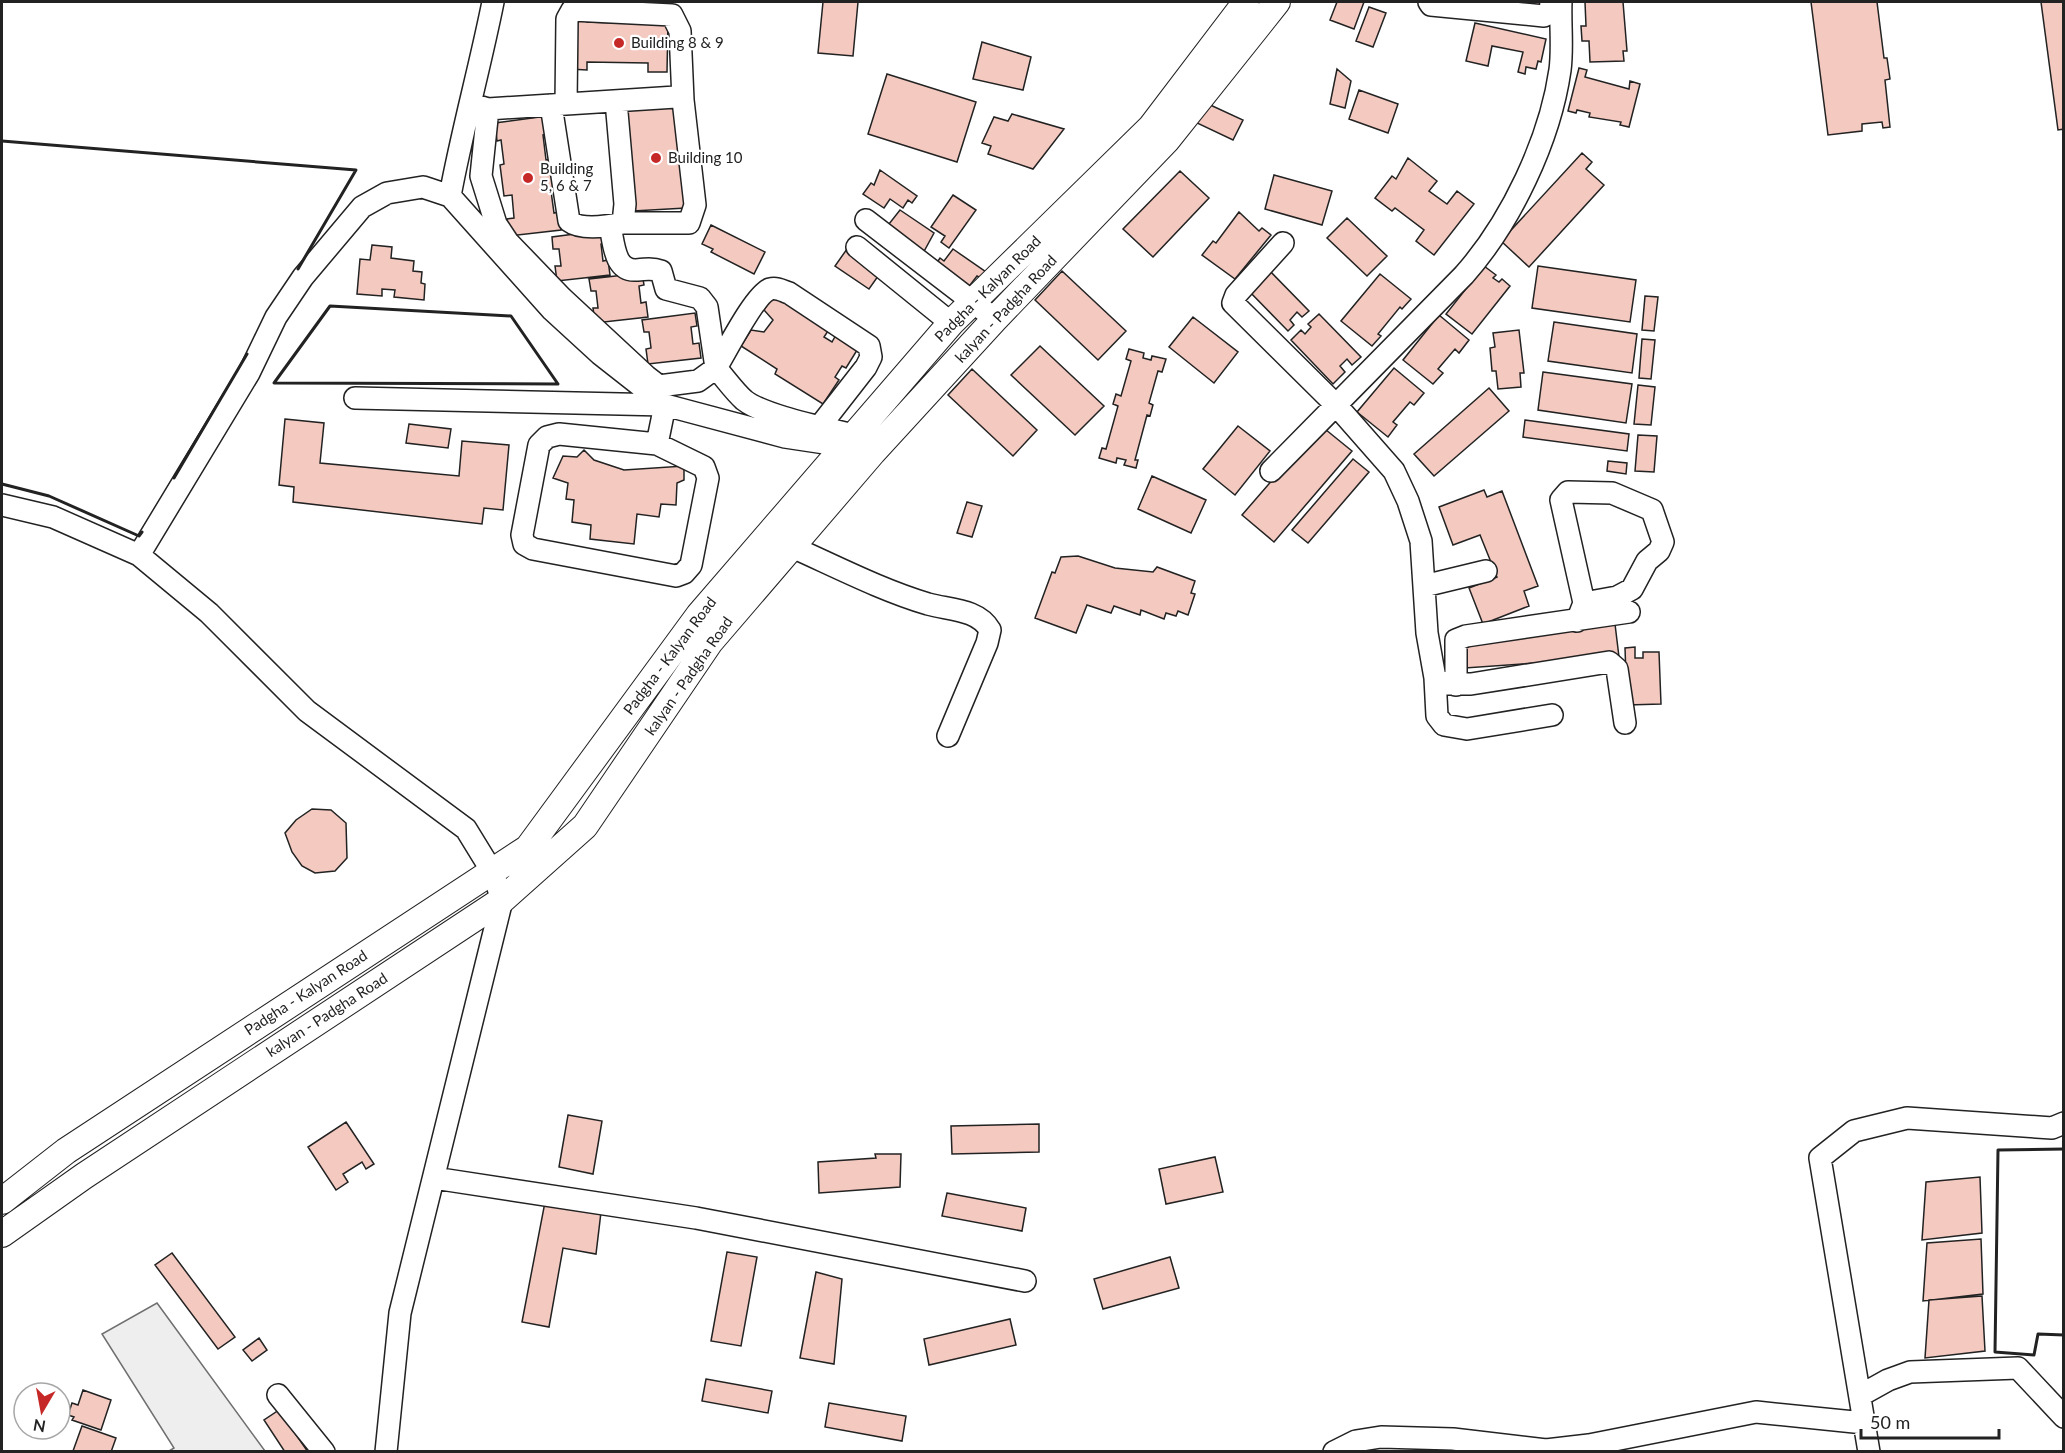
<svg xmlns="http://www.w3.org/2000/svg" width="2065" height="1453" font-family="Lato,sans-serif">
<rect width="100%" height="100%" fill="#fff"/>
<!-- green -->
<path fill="#eee" stroke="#6f6f6f" stroke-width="1.5" d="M157 1303 265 1451H169L174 1448 102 1334Z"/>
<!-- building -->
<path fill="#f3c9c0" stroke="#222" stroke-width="1.5" d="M823 2H858L853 56 818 53Z
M1337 2H1364L1354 29 1330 20Z
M1455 2H1545L1544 8Z
M1585 2H1623L1627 51H1623L1624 61 1590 62 1589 41H1582L1581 26H1586Z
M1811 2H1877L1884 58H1887L1890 79 1885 80 1890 127 1883 128 1882 122 1862 124V131L1828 135Z
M2041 2H2064V129L2058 130Z
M1369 7 1386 13 1373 47 1356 41Z
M571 17 588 18 587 22 651 24 668 20 667 72H648V63L587 62V70L569 69Z
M1475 23 1546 39 1541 62 1538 61 1536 69 1526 67 1525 74 1518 72 1523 52 1492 46 1488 66 1466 61Z
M982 42 1031 57 1023 90 973 79Z
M1579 68 1587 70 1585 77 1629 89 1630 81 1640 84 1629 127 1620 125 1621 122 1589 117 1590 113 1577 110 1576 113 1568 111Z
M1337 69 1351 81 1345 108 1330 104Z
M887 74 976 102 957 162 868 134Z
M1359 90 1398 104 1388 133 1349 119Z
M1206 103 1243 120 1233 140 1197 123Z
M680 104 686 208 633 211 627 107Z
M1012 114 1064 129 1033 169 988 154 991 146 982 143 994 117 1008 121Z
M547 116 550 134 543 135 546 160 553 159 557 190 551 191 554 213 559 212 561 230 509 236 507 219 514 218 512 195 504 196 500 165 504 164 501 140 497 141 495 123Z
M1582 153 1592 162 1586 169 1604 185 1529 267 1501 241Z
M1408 158 1437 181 1429 191 1447 204 1457 191 1474 204 1434 255 1416 241 1424 230 1395 208 1392 211 1375 198 1392 176 1396 179Z
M880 170 917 196 912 203 908 200 903 208 890 199 884 208 863 194 871 183 874 185Z
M1180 171 1209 198 1153 257 1123 229Z
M1274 175 1332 191 1322 225 1265 209Z
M953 195 976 210 949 248 941 242 945 236 931 227Z
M900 210 934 233 922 255 885 229Z
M1239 212 1259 231 1262 228 1271 235 1235 279 1202 255 1213 241 1216 243Z
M1347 218 1387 256 1367 276 1327 238Z
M711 225 765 252 754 274 711 252 713 249 702 244Z
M605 230 606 243 601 244 603 261 608 260 610 275 557 281 555 266H561L559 249H553L552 237Z
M372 245 392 247 391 258 414 261 413 271 422 272 421 283 425 284 424 300 394 297 395 290 382 289V296L357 294 360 259 370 260Z
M847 249 881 272 869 289 835 266Z
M953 249 986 272 981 278 977 276 970 285 974 288 970 294 933 268 940 258 944 261Z
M1484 266 1496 275 1493 278 1499 282 1502 279 1510 286 1472 334 1446 314Z
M1538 266 1636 280 1630 322 1532 308Z
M1267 268 1309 311 1302 317 1297 312 1290 320 1294 325 1288 331 1246 288Z
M1062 271 1126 331 1098 360 1035 300Z
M642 273 644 285 639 286 641 303 646 302 648 317 595 323 593 308H598L596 291H591L589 279Z
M1380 274 1411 299 1402 309 1400 307 1378 334 1381 336 1372 346 1341 321Z
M774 294 830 328 824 337 832 342 837 333 859 347 846 368 842 366 835 377 839 380 823 404 775 374 777 369 741 346 751 330 764 332 773 320 764 310Z
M1645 296 1658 297 1654 331 1642 330Z
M695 313 697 326 691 327 693 344 699 343 701 358 648 364 646 349 651 348 649 332H644L642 320Z
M1319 314 1361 357 1352 365 1347 359 1340 366 1345 372 1333 384 1291 340 1301 330 1305 334 1311 327 1308 324Z
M1439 315 1469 340 1459 353 1455 349 1438 369 1443 373 1433 384 1403 360Z
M1193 317 1238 352 1214 383 1169 347Z
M1554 322 1637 334 1632 373 1548 361Z
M1519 330 1524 373H1520L1521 387 1498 389 1496 371H1492L1490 348 1495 347 1493 333Z
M1642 339 1655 340 1651 379 1639 378Z
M1040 346 1104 406 1075 435 1011 375Z
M1129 349 1144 353 1143 358 1151 360 1152 356 1166 359 1162 372 1158 371 1149 403 1153 405 1150 416 1147 415 1135 460H1138L1136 468 1124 465 1126 460 1117 458 1116 463 1099 458 1102 448 1106 449 1118 406 1113 404 1116 394 1121 396 1131 361 1126 359Z
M1394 368 1424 393 1414 405 1410 402 1393 422 1397 425 1388 437 1357 412Z
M972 369 1037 430 1013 456 948 395Z
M1543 372 1632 384 1626 423 1538 410Z
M1638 385 1655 387 1651 425 1634 424Z
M1489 388 1509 411 1434 476 1414 454Z
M285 419 324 423 320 463 459 476 462 441 509 445 503 510 484 508 482 524 293 502 294 487 279 485Z
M1525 420 1629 434 1627 451 1523 437Z
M409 424 451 429 448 448 406 443Z
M1320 425 1352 451 1274 542 1242 515Z
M1238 426 1270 451 1235 495 1203 469Z
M1638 435 1657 436 1654 472 1635 471Z
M584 450 594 460 624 470 684 466V480L677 483 676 505 661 504 659 517 637 514 634 544 590 539 591 525 572 522 574 500 566 499 568 483 553 478 563 456 577 457Z
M1353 459 1369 472 1308 543 1292 530Z
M1608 461 1627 463 1626 474 1607 471Z
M1152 476 1206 500 1191 533 1138 509Z
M1484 490 1487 497 1502 491 1538 586 1524 591 1529 606 1483 624 1469 588 1497 577 1480 535 1453 545 1439 507Z
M967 502 982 506 972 537 957 533Z
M1078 556 1115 568 1153 572 1157 567 1195 581 1191 593 1195 594 1188 615 1178 611 1176 616 1166 613 1164 619 1141 610 1140 615 1114 606 1111 613 1087 605 1076 633 1035 618 1052 572 1055 573 1061 557Z
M1615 624 1619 657 1465 668 1464 643Z
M1635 647V658H1643V652H1659L1661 704 1627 705 1625 648Z
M312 809 331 810 346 823 347 858 335 871 315 873 302 866 292 852 285 833 296 820Z
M568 1115 602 1121 593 1174 559 1167Z
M346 1122 374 1164 366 1169 362 1162 343 1174 348 1182 336 1190 308 1147Z
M1039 1124V1152L952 1154 951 1126Z
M875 1154H901L900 1187 819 1193 818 1162 876 1158Z
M1215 1157 1223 1192 1166 1204 1159 1169Z
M1980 1177 1982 1233 1922 1240 1926 1182Z
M947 1193 1026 1208 1022 1231 942 1216Z
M545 1202 601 1212 596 1254 563 1248 549 1327 522 1322Z
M1981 1239 1983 1294 1923 1301 1927 1243Z
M727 1252 757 1257 741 1346 711 1341Z
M172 1253 235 1337 218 1349 155 1265Z
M1170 1257 1179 1288 1103 1309 1094 1279Z
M816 1272 842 1279 834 1364 800 1358Z
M1982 1296 1985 1351 1925 1358 1929 1300Z
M1010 1319 1016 1345 929 1365 924 1339Z
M259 1338 267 1350 252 1361 243 1350Z
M706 1379 772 1391 768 1413 702 1401Z
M83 1390 111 1400 101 1430 72 1420 74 1417 68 1415 72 1403 78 1405Z
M829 1403 906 1416 902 1441 825 1427Z
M279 1410 308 1452H285L264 1420Z
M82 1426 116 1438 111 1452 73 1451Z"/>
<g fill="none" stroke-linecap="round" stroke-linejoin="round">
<defs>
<path id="minor" d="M493 2C480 67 462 131 450 196L552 310 600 354 665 405 785 437 858 448
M1429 2 1431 5 1544 16 1550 12 1551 2
M566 104 567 19 572 10 672 15 680 31 683 100
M475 105 488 109 676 97 683 100 695 205 689 223H623
M551 105 569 221C582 231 609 226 623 223L625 204 616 101
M488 109 481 176 496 224 508 242 562 298 646 376 659 386 698 381 716 368 707 307 700 298 666 289 661 271C653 268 645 269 637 270 614 272 614 243 610 226
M866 220 995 319
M1283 243 1236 295 1233 303 1336 405 1394 471 1408 501 1421 541 1427 633 1435 678 1446 684H1471L1609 662 1617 669 1625 723
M857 247 951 323
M355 398 665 405 657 444
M820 426 866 367 871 357 869 346 789 293C783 291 777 287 770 289 755 294 726 352 716 368 725 378 734 391 744 400 764 416 826 428 853 435
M559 434 657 444 704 467 708 478 691 565 684 573 676 576 533 549 524 544 522 535 539 445 547 437Z
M1271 471 1464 275C1511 222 1550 140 1560 70 1563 48 1560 24 1561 2
M2 505 53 517 139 555 209 613 307 711 466 829 493 873 502 900 400 1313 386 1452
M790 546C835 566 881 590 928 604 950 610 978 609 990 630L987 643 948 736
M139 555 249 373 276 317 303 277 362 207 387 193 423 187 450 196
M1424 586 1486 571
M1577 621 1584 603 1561 500 1568 492 1612 493 1652 510 1663 542 1659 551 1647 561 1632 589 1617 597 1584 603
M1435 678 1437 716 1444 725 1467 729 1552 715
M1456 685V640L1466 636 1629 612
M434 1178 696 1218 1025 1281
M278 1395 324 1452
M1861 1395 1888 1380 1910 1372 2018 1368 2064 1417
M1334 1452 1356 1441 1381 1437 1453 1439 1546 1450 1589 1445 1756 1412 1864 1423
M1869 1452 1820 1158 1854 1131 1907 1118 2052 1128 2064 1123"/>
<path id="major" d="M2 1201 66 1151 528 848 699 615 951 323 1151 127 1246 2
M2 1234 84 1176 502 900 585 826 710 642 873 452 995 319 1167 140 1277 2"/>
</defs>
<!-- minor casing -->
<use href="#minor" stroke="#222" stroke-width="24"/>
<!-- major casing -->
<use href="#major" stroke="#222" stroke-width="28"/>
<!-- minor -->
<use href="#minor" stroke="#fff" stroke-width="21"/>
<!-- major -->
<use href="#major" stroke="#fff" stroke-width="26"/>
<!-- wall -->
<path stroke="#222" stroke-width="3" d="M2 141 356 170 298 269
M330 306 511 316 558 384 274 383Z
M174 478 247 354
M2 484 49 496 139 536 142 532
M2064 1149 1998 1150 1995 1352 2034 1355 2038 1334 2064 1335"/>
</g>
<!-- markers -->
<g fill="#c62828" stroke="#fff" stroke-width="2">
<circle cx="619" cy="43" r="6"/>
<circle cx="656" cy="158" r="6"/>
<circle cx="528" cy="178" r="6"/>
</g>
<g text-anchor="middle" stroke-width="4.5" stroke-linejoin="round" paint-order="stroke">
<!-- poi labels -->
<g font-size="15" fill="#222" stroke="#fff" text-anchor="start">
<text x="631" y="48">Building 8 &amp; 9</text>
<text x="668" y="163">Building 10</text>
<text x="540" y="174">Building<tspan x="540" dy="17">5, 6 &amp; 7</tspan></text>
</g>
<!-- street labels -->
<g font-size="15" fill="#222" stroke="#fff">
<text transform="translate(988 289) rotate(-45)" y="5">Padgha - Kalyan Road</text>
<text transform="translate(1006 309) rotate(-47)" y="5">kalyan - Padgha Road</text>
<text transform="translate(670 656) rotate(-53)" y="5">Padgha - Kalyan Road</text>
<text transform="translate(689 676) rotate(-55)" y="5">kalyan - Padgha Road</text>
<text transform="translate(306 993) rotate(-33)" y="5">Padgha - Kalyan Road</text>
<text transform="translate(327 1015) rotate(-33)" y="5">kalyan - Padgha Road</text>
</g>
</g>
<!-- border -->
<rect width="2065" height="1453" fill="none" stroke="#222222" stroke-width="6"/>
<!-- north arrow -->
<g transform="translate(42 1411) rotate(190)"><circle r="28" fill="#ffffff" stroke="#a7a7a7" stroke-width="1.5"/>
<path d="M0-4.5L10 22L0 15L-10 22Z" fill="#c62828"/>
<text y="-9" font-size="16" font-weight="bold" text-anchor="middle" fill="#222222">N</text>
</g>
<!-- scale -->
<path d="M1861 1429v9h138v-9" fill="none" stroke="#222222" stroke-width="3"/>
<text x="1870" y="1429" font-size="18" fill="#222222" stroke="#ffffff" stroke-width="4.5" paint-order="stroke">50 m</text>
</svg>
